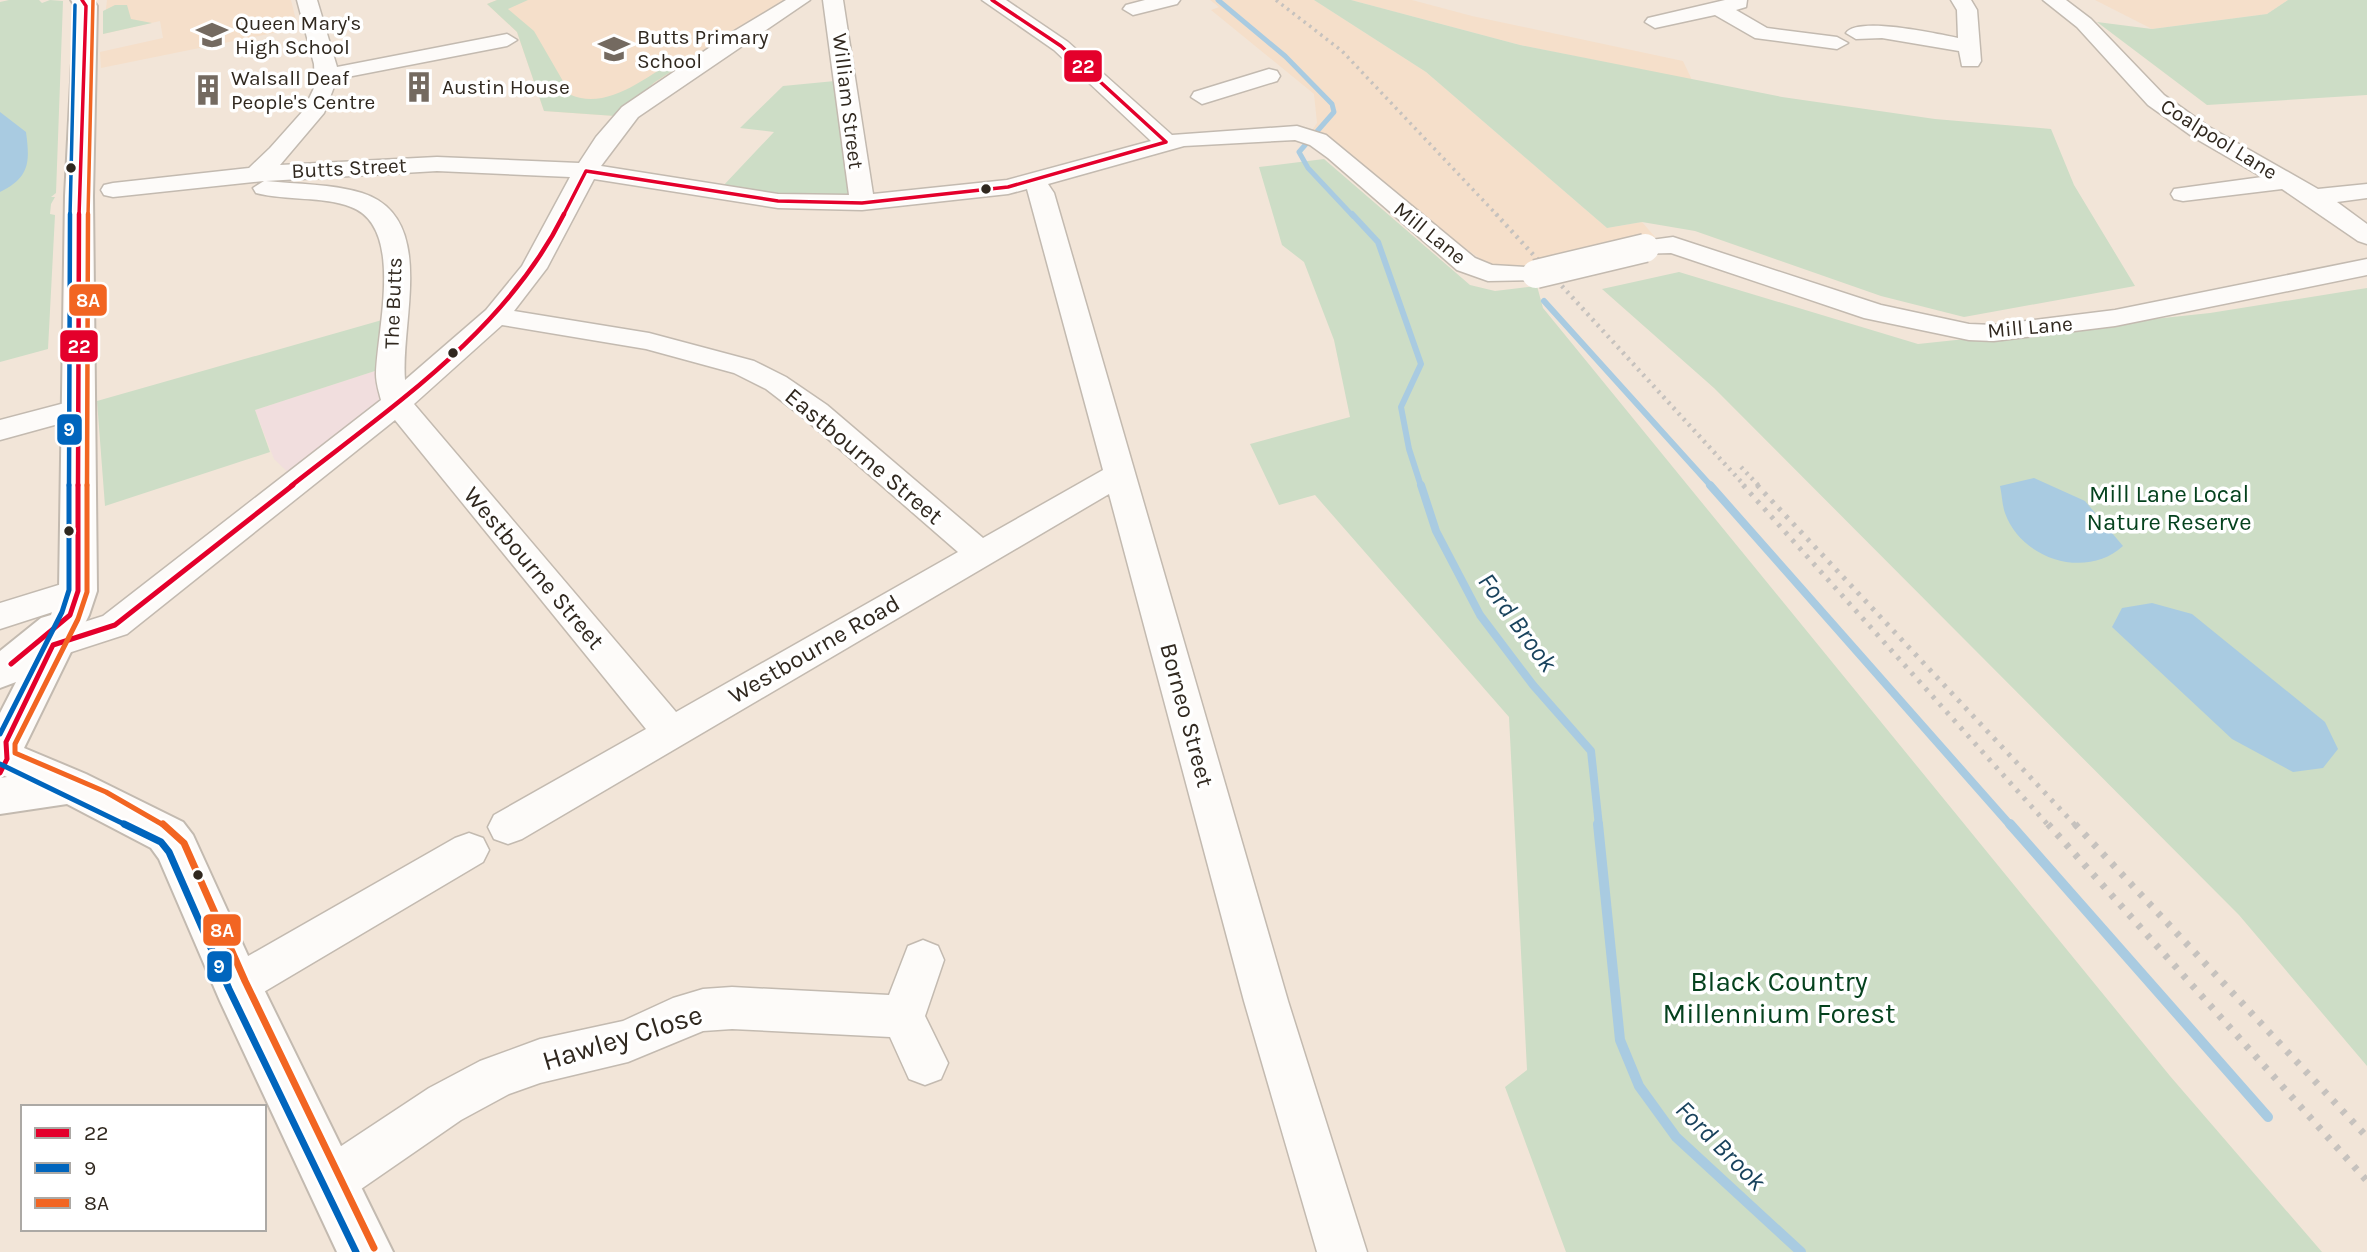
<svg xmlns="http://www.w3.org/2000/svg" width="2367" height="1252" font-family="Karla,sans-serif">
<rect width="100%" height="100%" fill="#f2e5d8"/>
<!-- commercial -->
<path fill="#f1dede" d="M381 369 386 408 293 477 274 459 255 410Z"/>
<!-- built -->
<path fill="#f5dfca" d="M107 0H291L298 28 101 68 100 52 163 38 160 21 103 34Z
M497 0H791L723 38 656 82 615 116 544 111 517 32 487 4Z
M1210 0H1314L1426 72 1607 228 1642 222 1655 237 1528 266 1507 268 1485 262 1436 228 1345 149 1311 132 1317 123 1314 94 1211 10 1219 7Z
M1351 0H1412L1472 16 1683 61 1692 80 1520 45Z
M2095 0H2288L2267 14 2152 29Z"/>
<!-- green -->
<path fill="#cdddc6" d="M9 0H39L42 3 50 0 63 1 56 193 51 197H55L51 204 50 214 55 215 48 349 0 362V2Z
M497 0H528L508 9 534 31 571 95C607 111 648 76 678 58L689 60 655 82 615 116 544 111 517 32 487 4Z
M1314 0H1351L1520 45 1782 97 1935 119 2051 129 2074 185 2135 286 1964 317 1881 296 1695 231 1642 222 1607 228 1426 72Z
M2288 0H2367V95L2207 105 2097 22 2152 29 2267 14Z
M115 5H127L131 19 152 23 103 34V11Z
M835 81 848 196 836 199 722 187 774 132 740 128 783 86Z
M1324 159 1470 285 1495 291 1537 286 1543 308 2170 1076 2322 1252H1566L1505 1087 1527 1070 1509 717 1315 495 1279 505 1250 444 1350 417 1334 340 1304 262 1282 245 1259 167Z
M1679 272 1918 344 2210 313 2367 288V1066L2239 915 1714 388 1602 289Z
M382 320 381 369 255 410 270 452 105 506 97 401Z"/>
<!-- water -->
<path fill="#a9cbe1" d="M0 112 26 132C30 162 30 177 0 192Z
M2034 478 2085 501 2123 546C2086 580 2021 559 2005 513 2002 505 2002 494 2000 486Z
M2152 603 2192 614 2325 722 2338 749 2323 768 2293 772 2232 739 2112 627 2122 608Z"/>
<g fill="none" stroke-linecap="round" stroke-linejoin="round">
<!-- stream-far3 -->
<path stroke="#a9cbe1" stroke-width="5" d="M1218 0 1285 56 1332 104 1334 112 1299 152 1308 168 1353 216"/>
<!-- stream-far2 -->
<path stroke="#a9cbe1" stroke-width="6" d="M1352 214 1378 242 1421 364 1401 407 1409 449 1421 486
M1544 301 1711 486"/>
<!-- stream-far1 -->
<path stroke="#a9cbe1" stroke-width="8" d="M1421 485 1436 531 1480 615 1533 685 1591 751 1599 826
M1710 485 2011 826"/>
<!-- stream -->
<path stroke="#a9cbe1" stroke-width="10" d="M1598 824 1620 1040 1639 1086 1676 1137 1801 1252
M2010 824 2268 1117"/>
<defs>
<path id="minor" d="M297 0H317L337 67 507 34 517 40 507 46 337 79 324 113 280 165 437 157 579 163 596 137 622 107 731 33 786 0H810L638 117 601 166 778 194 849 195 823 0H843L873 194 1007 180 1151 141 1054 50 982 0H1006L1068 42 1172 135 1297 126 1326 135 1475 258 1492 265 1545 268 1549 274 1545 280 1488 281 1457 270 1328 158 1310 145 1295 140 1184 146 1048 184 1054 193 1288 1001 1367 1252H1317L1244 1001 1109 494 522 839 508 844 494 839 488 827 494 815 646 729 395 420 127 634 53 658 40 654 35 645 40 636 103 616 381 400C379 392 376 383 376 374 377 329 405 227 351 207 323 196 287 201 256 193L253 188 264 181 113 197 104 195 101 190 104 185 113 183 249 168 270 148 303 111 315 86 314 64ZM437 171 570 177 522 266 486 310 405 380C400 322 438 217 362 193 332 184 297 184 266 181ZM594 179 778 208 862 210 1008 194 1027 189 1103 470 983 538 827 405 786 377 754 361 649 333 514 311 547 268ZM502 325 646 349 734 373 766 389 805 419 958 552 676 712 414 404Z
M1145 0H1180L1177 4 1133 15 1123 9 1126 5Z
M1725 0H1747L1746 7 1736 10 1767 28 1837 37 1848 43 1837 49 1755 38 1715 15 1655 28 1645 22 1648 18Z
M1951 0H1971L1977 10 1981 61 1978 66H1962L1959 51 1882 38 1856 39 1846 33C1858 16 1937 34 1958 38L1957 10Z
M2043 0H2066L2091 19 2164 95 2209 127 2318 189 2367 184V198L2337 202 2367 224V244L2358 241 2282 189 2183 201 2174 199 2171 194 2174 189 2262 177 2193 137 2148 105 2077 27Z
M1269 69 1277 71 1280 76 1277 81 1202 104 1191 97 1194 92Z
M1673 237 1881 305 1969 324 1994 325 2115 310 2367 259V275L2115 326 1994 341 1969 340 1864 318 1671 253 1636 254 1632 248 1636 242Z
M80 399 91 401 95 408 91 415 0 440V420Z
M78 579 90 582 95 591 90 600 0 629V603Z
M469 833 483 838 489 850 483 862 252 999 237 1005 222 999 215 985 222 971 455 838Z
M923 940 938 946 944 960 925 1016 948 1063 941 1079 925 1085 909 1079 890 1037 732 1029 703 1031 628 1062 540 1083 509 1094 461 1120 348 1198 331 1205 314 1198 307 1181 314 1164 429 1088 480 1061 540 1039 623 1021 673 998 703 989 732 987 889 995 908 946Z"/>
<path id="highway" d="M71 0H93L97 6 93 196 97 591 89 615 24 748 86 774 183 822 193 835 254 969 393 1252H337L220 1001 159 859 151 848 67 804 0 814V778L7 777 0 774V713L16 682 0 688V651L41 618 51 615 59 591 65 196 75 6Z"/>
</defs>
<!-- minor casing -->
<use href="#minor" stroke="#c3bab0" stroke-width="3"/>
<!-- highway casing -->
<use href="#highway" stroke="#c3bab0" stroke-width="4"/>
<!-- minor -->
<use href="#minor" fill="#fdfbf9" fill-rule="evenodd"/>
<!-- highway -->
<use href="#highway" fill="#fdfbf9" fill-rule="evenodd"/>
<!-- rail-far3 -->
<path stroke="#c6c2be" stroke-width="3.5" stroke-dasharray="2.5 4.5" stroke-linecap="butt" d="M1276 0 1342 51 1498 216"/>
<!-- rail-far2 -->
<path stroke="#c6c2be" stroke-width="4.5" stroke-dasharray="2.5 5" stroke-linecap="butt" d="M1496 214 1745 486
M1741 467 1759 486"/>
<!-- rail-far1 -->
<path stroke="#c6c2be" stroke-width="5" stroke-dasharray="3.5 7" stroke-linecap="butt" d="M1743 485 2049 826
M1757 485 2076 826"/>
<!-- rail -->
<path stroke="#c6c2be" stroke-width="7" stroke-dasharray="4.5 9" stroke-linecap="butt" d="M2048 824 2367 1181
M2075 824 2367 1137"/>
<defs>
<path id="minor-bridge" d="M1536 274 1645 248"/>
</defs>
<!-- minor-bridge casing -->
<use href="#minor-bridge" stroke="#c3bab0" stroke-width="31" stroke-linecap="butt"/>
<!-- minor-bridge -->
<use href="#minor-bridge" stroke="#fdfbf9" stroke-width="28"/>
<defs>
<path id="bus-1-far2" d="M992 0 1061 46 1166 142
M79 216 86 6 82 0
M563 216 586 171 778 201 862 203 1008 187 1166 142"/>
<path id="bus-1-far1" d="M78 486 79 214
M291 486C391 407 506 331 564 214"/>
<path id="bus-1" d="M11 664 70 615 78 591V485
M0 773 7 759 6 742 53 645 115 625 293 485"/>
<path id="bus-2-far3" d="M70 216 75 5"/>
<path id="bus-2-far2" d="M69 486 70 214"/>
<path id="bus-2-far1" d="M0 734 62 612 69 590V485
M0 764 128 826"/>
<path id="bus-2" d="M124 824 161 842 169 852 229 989 356 1252"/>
<path id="bus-3-far3" d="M88 216 93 0"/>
<path id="bus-3-far2" d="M87 486 88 214"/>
<path id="bus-3-far1" d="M87 485V592L78 619 15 744V753L106 792 165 826"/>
<path id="bus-3" d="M163 824 184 843 245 981 374 1248"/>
</defs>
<!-- bus-1-far2 casing -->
<use href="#bus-1-far2" stroke="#fff" stroke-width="7"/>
<!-- bus-1-far1 casing -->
<use href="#bus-1-far1" stroke="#fff" stroke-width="9"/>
<!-- bus-1 casing -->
<use href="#bus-1" stroke="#fff" stroke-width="10"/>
<!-- bus-2-far3 casing -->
<use href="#bus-2-far3" stroke="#fff" stroke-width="7"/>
<!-- bus-2-far2 casing -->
<use href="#bus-2-far2" stroke="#fff" stroke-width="9"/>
<!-- bus-2-far1 casing -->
<use href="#bus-2-far1" stroke="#fff" stroke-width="10"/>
<!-- bus-2 casing -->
<use href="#bus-2" stroke="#fff" stroke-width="12"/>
<!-- bus-3-far3 casing -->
<use href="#bus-3-far3" stroke="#fff" stroke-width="7"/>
<!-- bus-3-far2 casing -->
<use href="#bus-3-far2" stroke="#fff" stroke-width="9"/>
<!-- bus-3-far1 casing -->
<use href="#bus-3-far1" stroke="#fff" stroke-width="10"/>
<!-- bus-3 casing -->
<use href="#bus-3" stroke="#fff" stroke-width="12"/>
<!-- bus-1-far2 -->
<use href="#bus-1-far2" stroke="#e4002b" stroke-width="3.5"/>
<!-- bus-1-far1 -->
<use href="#bus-1-far1" stroke="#e4002b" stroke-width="4.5"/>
<!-- bus-1 -->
<use href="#bus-1" stroke="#e4002b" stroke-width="5"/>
<!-- bus-2-far3 -->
<use href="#bus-2-far3" stroke="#0065bd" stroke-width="3.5"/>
<!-- bus-2-far2 -->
<use href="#bus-2-far2" stroke="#0065bd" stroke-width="4.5"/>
<!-- bus-2-far1 -->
<use href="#bus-2-far1" stroke="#0065bd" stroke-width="5"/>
<!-- bus-2 -->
<use href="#bus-2" stroke="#0065bd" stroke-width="7"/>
<!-- bus-3-far3 -->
<use href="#bus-3-far3" stroke="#f26522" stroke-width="3.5"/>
<!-- bus-3-far2 -->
<use href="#bus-3-far2" stroke="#f26522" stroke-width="4.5"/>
<!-- bus-3-far1 -->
<use href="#bus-3-far1" stroke="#f26522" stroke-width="5"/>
<!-- bus-3 -->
<use href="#bus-3" stroke="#f26522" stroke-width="7"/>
</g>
<!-- icons -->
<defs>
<symbol id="school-bare" viewBox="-9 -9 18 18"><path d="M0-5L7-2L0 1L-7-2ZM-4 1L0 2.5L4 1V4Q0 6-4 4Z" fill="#746a60" stroke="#fff" stroke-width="2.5" paint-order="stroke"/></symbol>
<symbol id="building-bare" viewBox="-9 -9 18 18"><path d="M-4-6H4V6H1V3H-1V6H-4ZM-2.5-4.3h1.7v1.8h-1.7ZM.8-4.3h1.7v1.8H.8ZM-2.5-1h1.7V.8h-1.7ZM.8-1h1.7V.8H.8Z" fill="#746a60" stroke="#fff" stroke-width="2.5" paint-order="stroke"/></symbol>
</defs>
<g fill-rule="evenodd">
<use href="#school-bare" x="190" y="13" width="44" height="44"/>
<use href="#school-bare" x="592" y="27" width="44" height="44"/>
<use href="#building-bare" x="397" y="65" width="44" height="44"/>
<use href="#building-bare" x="186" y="68" width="44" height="44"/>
</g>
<!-- markers -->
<g fill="#30281f" stroke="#fff" stroke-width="2.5">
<circle cx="71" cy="168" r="6"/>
<circle cx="986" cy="189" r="6"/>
<circle cx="453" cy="353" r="6"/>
<circle cx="69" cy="531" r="6"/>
<circle cx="198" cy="875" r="6"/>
</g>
<g text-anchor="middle" stroke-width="7" stroke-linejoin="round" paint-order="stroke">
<!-- far-poi labels -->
<g font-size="21" fill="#30281f" stroke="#fff" text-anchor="start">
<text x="235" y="30">Queen Mary's<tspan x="235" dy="24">High School</tspan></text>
<text x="637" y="44">Butts Primary<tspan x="637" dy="24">School</tspan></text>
<text x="231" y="85">Walsall Deaf<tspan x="231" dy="24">People's Centre</tspan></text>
<text x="442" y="94">Austin House</text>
</g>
<!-- far-street labels -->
<g font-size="21" fill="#30281f" stroke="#fff">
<text transform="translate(848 101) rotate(83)" y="7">William Street</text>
<text transform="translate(2219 139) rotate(32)" y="7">Coalpool Lane</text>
<text transform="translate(349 168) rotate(-3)" y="7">Butts Street</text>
<text transform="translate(1430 233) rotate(39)" y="7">Mill Lane</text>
<text transform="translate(393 303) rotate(-88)" y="7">The Butts</text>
<text transform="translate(2030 327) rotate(-5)" y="7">Mill Lane</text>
</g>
<!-- street labels -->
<g font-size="24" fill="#30281f" stroke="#fff">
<text transform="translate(864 456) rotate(40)" y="8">Eastbourne Street</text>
<text transform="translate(534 568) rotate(50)" y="8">Westbourne Street</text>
<text transform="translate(814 649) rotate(-30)" y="8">Westbourne Road</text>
<text transform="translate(1187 715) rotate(75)" y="8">Borneo Street</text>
</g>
<!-- park labels -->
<g font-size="24" fill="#05421e" stroke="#fff">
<text x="2169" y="502">Mill Lane Local<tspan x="2169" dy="28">Nature Reserve</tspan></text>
</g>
<!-- water labels -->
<g font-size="26" font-style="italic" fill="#19435d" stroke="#fff">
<text transform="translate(1518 622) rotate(54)" y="9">Ford Brook</text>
<text transform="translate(1721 1145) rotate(45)" y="9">Ford Brook</text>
</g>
<!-- near-park labels -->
<g font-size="28" fill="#05421e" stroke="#fff">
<text x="1779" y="991">Black Country<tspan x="1779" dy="32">Millennium Forest</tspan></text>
</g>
<!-- near-street labels -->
<g font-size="28" fill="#30281f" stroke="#fff">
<text transform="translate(622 1037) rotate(-17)" y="10">Hawley Close</text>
</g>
</g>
<g stroke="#fff" stroke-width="2.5">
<rect x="1063" y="49" width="40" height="34" rx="7" fill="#e4002b"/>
<rect x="68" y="283" width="40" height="34" rx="7" fill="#f26522"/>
<rect x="59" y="329" width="40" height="34" rx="7" fill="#e4002b"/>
<rect x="56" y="413" width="27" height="33" rx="7" fill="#0065bd"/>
<rect x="202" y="913" width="40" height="34" rx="7" fill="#f26522"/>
<rect x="206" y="950" width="27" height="33" rx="7" fill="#0065bd"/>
</g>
<g font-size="19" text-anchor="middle" font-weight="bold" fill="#fff">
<text x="1083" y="73">22</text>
<text x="88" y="307">8A</text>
<text x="79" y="353">22</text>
<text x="69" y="436">9</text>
<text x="222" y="937">8A</text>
<text x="219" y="973">9</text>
</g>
<!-- legend -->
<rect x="21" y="1105" width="245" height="126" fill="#ffffff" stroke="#aca9a5" stroke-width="2"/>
<rect x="35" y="1128" width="35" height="10" fill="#e4002b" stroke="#aca9a5" stroke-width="2"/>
<text x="84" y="1140" font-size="21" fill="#30281f">22</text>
<rect x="35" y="1163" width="35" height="10" fill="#0065bd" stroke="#aca9a5" stroke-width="2"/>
<text x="84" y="1175" font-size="21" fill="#30281f">9</text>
<rect x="35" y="1198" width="35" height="10" fill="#f26522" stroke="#aca9a5" stroke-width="2"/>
<text x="84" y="1210" font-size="21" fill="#30281f">8A</text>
</svg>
